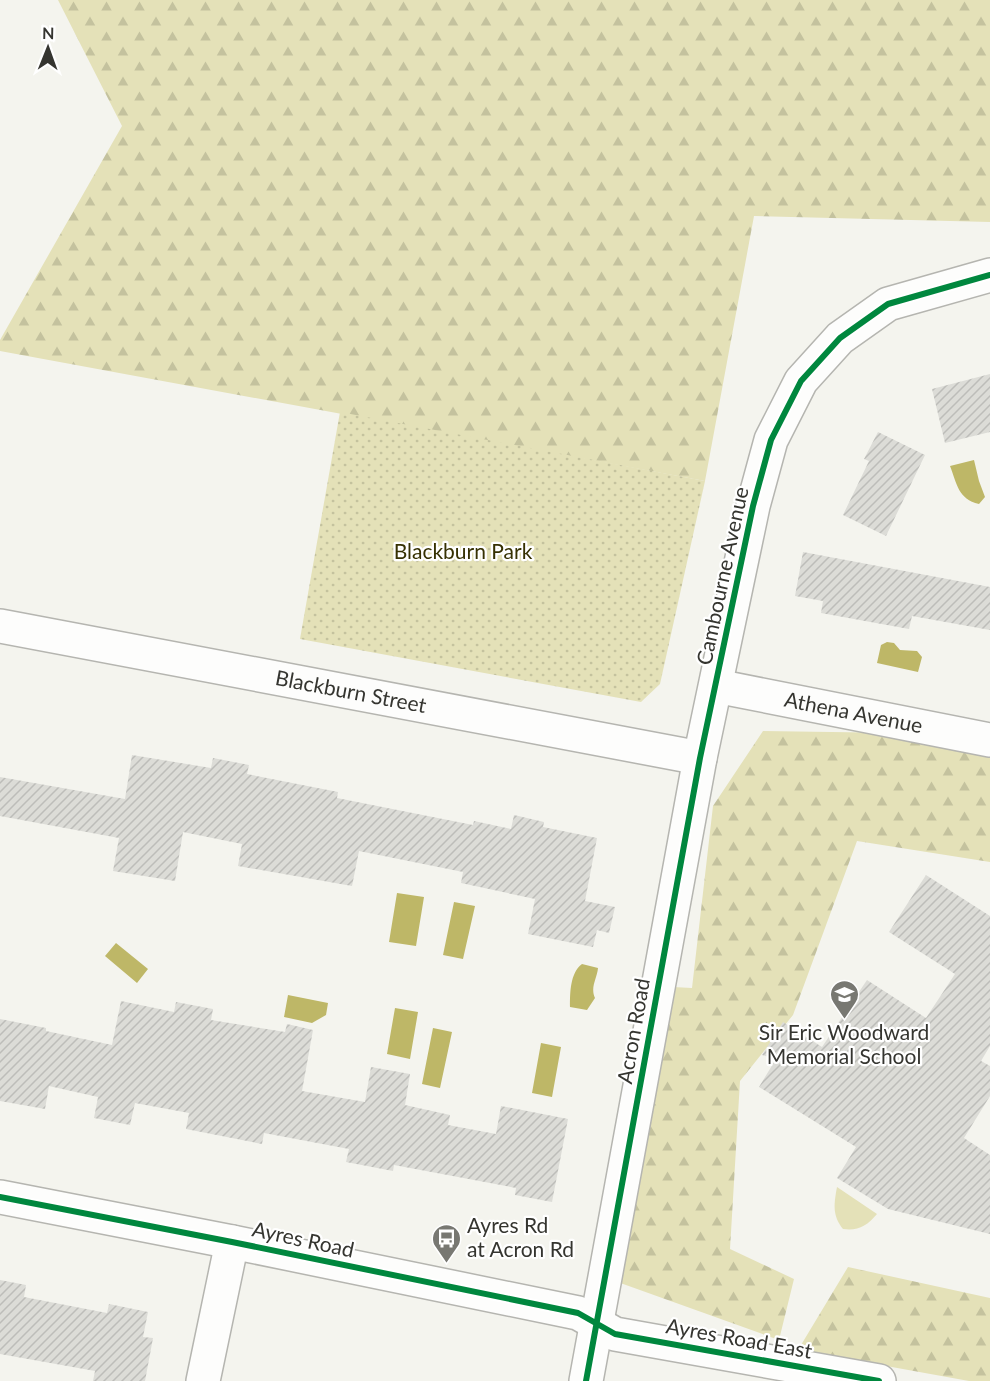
<svg xmlns="http://www.w3.org/2000/svg" width="990" height="1381" font-family="Lato,sans-serif">
<defs>
<pattern id="forest-firs" width="22" height="20" patternUnits="userSpaceOnUse" patternTransform="scale(1.5)"><rect width="22" height="20" fill="#e4e1b8"/><path d="M5 1l3.5 6h-7zM16 11l3.5 6h-7z" fill="#c4c29e"/></pattern>
<pattern id="park-dots" width="8" height="8" patternUnits="userSpaceOnUse" patternTransform="scale(1.5)"><rect width="8" height="8" fill="#e4e1b8"/><path d="M2 2h.1M6 6h.1" fill="none" stroke="#c4c29e" stroke-width="1.8" stroke-linecap="round"/></pattern>
<pattern id="building-hatch" width="6" height="6" patternUnits="userSpaceOnUse" patternTransform="scale(1.5)"><rect width="6" height="6" fill="#dcdcd7"/><path d="M-1 1l2-2M0 6l6-6M5 7l2-2" fill="none" stroke="#bdbdb9"/></pattern>
</defs>
<rect width="100%" height="100%" fill="#f4f4ee"/>
<!-- grass -->
<path fill="#e4e1b8" d="M837 1187 877 1214C867 1226 858 1231 843 1229 832 1215 834 1204 837 1187Z"/>
<!-- forest -->
<path fill="url(#forest-firs)" d="M58 0H990V222L754 216 705 481 0 351V340L122 126Z
M763 731 900 733 990 752V862L857 841 793 1015 740 1081 730 1249 794 1279 779 1340 612 1280 673 987 692 988 713 806Z
M848 1267 990 1298V1381H969L798 1350Z"/>
<!-- park -->
<path fill="url(#park-dots)" d="M340 412 705 481 660 684 641 702 300 639Z"/>
<!-- water -->
<path fill="#beb767" d="M974 460 979 481 985 497 979 504C958 499 957 484 950 466Z
M887 642 894 643 900 650 917 651 922 657 918 672 877 663 881 645Z
M397 893 424 897 416 946 389 942Z
M454 902 475 906 463 959 443 955Z
M116 943 148 969 137 983 105 956Z
M582 964 598 968C597 979 590 987 595 998L587 1010 570 1007C570 993 570 973 582 964Z
M288 995 328 1003 326 1015 312 1023 284 1017Z
M395 1008 418 1012 410 1059 387 1054Z
M433 1028 452 1032 440 1088 422 1084Z
M541 1043 561 1047 552 1097 532 1093Z"/>
<!-- building -->
<path fill="url(#building-hatch)" d="M990 374V432L945 443 932 389Z
M878 432 925 455 886 536 843 515 869 461 864 459Z
M803 552 990 587V630L912 616 909 629 821 613 823 601 795 596Z
M132 755 211 768 213 758 249 765 247 774 338 792 337 798 473 825 474 821 511 829 514 815 544 822 543 827 597 838 585 901 615 907 609 933 597 930 593 947 528 934 535 899 461 883 463 872 359 851 352 886 238 866 242 844 183 832 175 881 113 871 119 838 0 816V777L125 799Z
M926 875 990 916V1046L981 1061 990 1066V1096L964 1138 990 1155V1234L888 1209 837 1178 856 1147 759 1087 776 1059 762 1055 783 1022 822 1047 867 980 926 1018 955 974 889 932Z
M121 1001 174 1012 176 1002 213 1009 211 1020 285 1032 287 1024 313 1030 302 1091 365 1102 371 1067 410 1074 405 1105 450 1115 448 1125 496 1134 501 1106 568 1119 552 1202 515 1195 516 1188 394 1165 393 1171 346 1162 349 1149 264 1133 262 1144 186 1129 189 1113 135 1103 130 1125 94 1118 98 1097 49 1086 45 1109 0 1101V1019L46 1028V1031L112 1045Z
M0 1280 26 1285 24 1297 107 1313 109 1304 148 1312 143 1337 153 1338 145 1381H93L95 1371 0 1354Z"/>
<g fill="none" stroke-linecap="round" stroke-linejoin="round">
<defs>
<g id="minor">
<path id="s1" d="M0 626 700 758"/>
<path id="s2" d="M716 686 990 740"/>
<path d="M0 1197 232 1242 578 1313 615 1334 879 1381"/>
<path d="M203 1381 232 1242"/>
<path d="M586 1381 700 758 753 506 771 440 801 381 840 338 888 304 990 275"/>
</g>
</defs>
<!-- minor casing -->
<use href="#minor" stroke="#b5b5b0" stroke-width="36"/>
<!-- minor -->
<use href="#minor" stroke="#fdfdfc" stroke-width="33"/>
<defs>
<path id="cycleway" d="M0 1197 232 1242 578 1313 615 1334 879 1381
M586 1381 700 758 753 506 771 440 801 381 840 338 888 304 990 275"/>
</defs>
<!-- cycleway casing -->
<use href="#cycleway" stroke="#fff" stroke-width="10"/>
<!-- cycleway -->
<use href="#cycleway" stroke="#00873e" stroke-width="6"/>
</g>
<!-- icons -->
<defs>
<symbol id="school-pin" viewBox="-11 -11 22 30"><path d="M0 17L-7.5 6A9.5 9.5 0 1 1 7.5 6Z" fill="#787872" stroke="#fff"/><path d="M0-5L7-2L0 1L-7-2ZM-4 1L0 2.5L4 1V4Q0 6-4 4Z" fill="#fff"/></symbol>
<symbol id="bus-pin" viewBox="-11 -11 22 30"><path d="M0 17L-7.5 6A9.5 9.5 0 1 1 7.5 6Z" fill="#787872" stroke="#fff"/><path d="M-5-6H5V4H4V6H2V4H-2V6H-4V4H-5ZM-3.5-4V0h7V-4ZM-3.5 1.2v1.5H-2V1.2ZM2 1.2v1.5H3.5V1.2Z" fill="#fff"/></symbol>
</defs>
<g fill-rule="evenodd">
<use href="#school-pin" x="828" y="978" width="33" height="45"/>
<use href="#bus-pin" x="430" y="1222" width="33" height="45"/>
</g>
<g text-anchor="middle" stroke-width="4.5" stroke-linejoin="round" paint-order="stroke">
<!-- park labels -->
<g font-size="21" fill="#363102" stroke="#fff">
<text x="463" y="559">Blackburn Park</text>
</g>
<!-- street labels -->
<g font-size="21" fill="#353530" stroke="#fff">
<text transform="translate(723 576) rotate(-78)" y="7">Cambourne Avenue</text>
<text dy="7" stroke="none"><textPath href="#s1" startOffset="357">Blackburn Street</textPath></text>
<text dy="7" stroke="none"><textPath href="#s2" startOffset="140">Athena Avenue</textPath></text>
<text transform="translate(634 1031) rotate(-80)" y="7">Acron Road</text>
<text transform="translate(303 1240) rotate(12)" y="7">Ayres Road</text>
<text transform="translate(739 1339) rotate(10)" y="7">Ayres Road East</text>
</g>
<!-- poi labels -->
<g font-size="21" fill="#353530" stroke="#fff">
<text x="844" y="1040">Sir Eric Woodward<tspan x="844" dy="24">Memorial School</tspan></text>
<text x="467" y="1233" text-anchor="start">Ayres Rd<tspan x="467" dy="24">at Acron Rd</tspan></text>
</g>
</g>
<!-- north arrow -->
<g transform="translate(48 48) rotate(1)" stroke="#ffffff" stroke-width="4.5" paint-order="stroke">
<path d="M0-4.5L10 22L0 15L-10 22Z" fill="#353530"/>
<text y="-9" font-size="16" font-weight="bold" text-anchor="middle" fill="#353530">N</text>
</g>
</svg>
